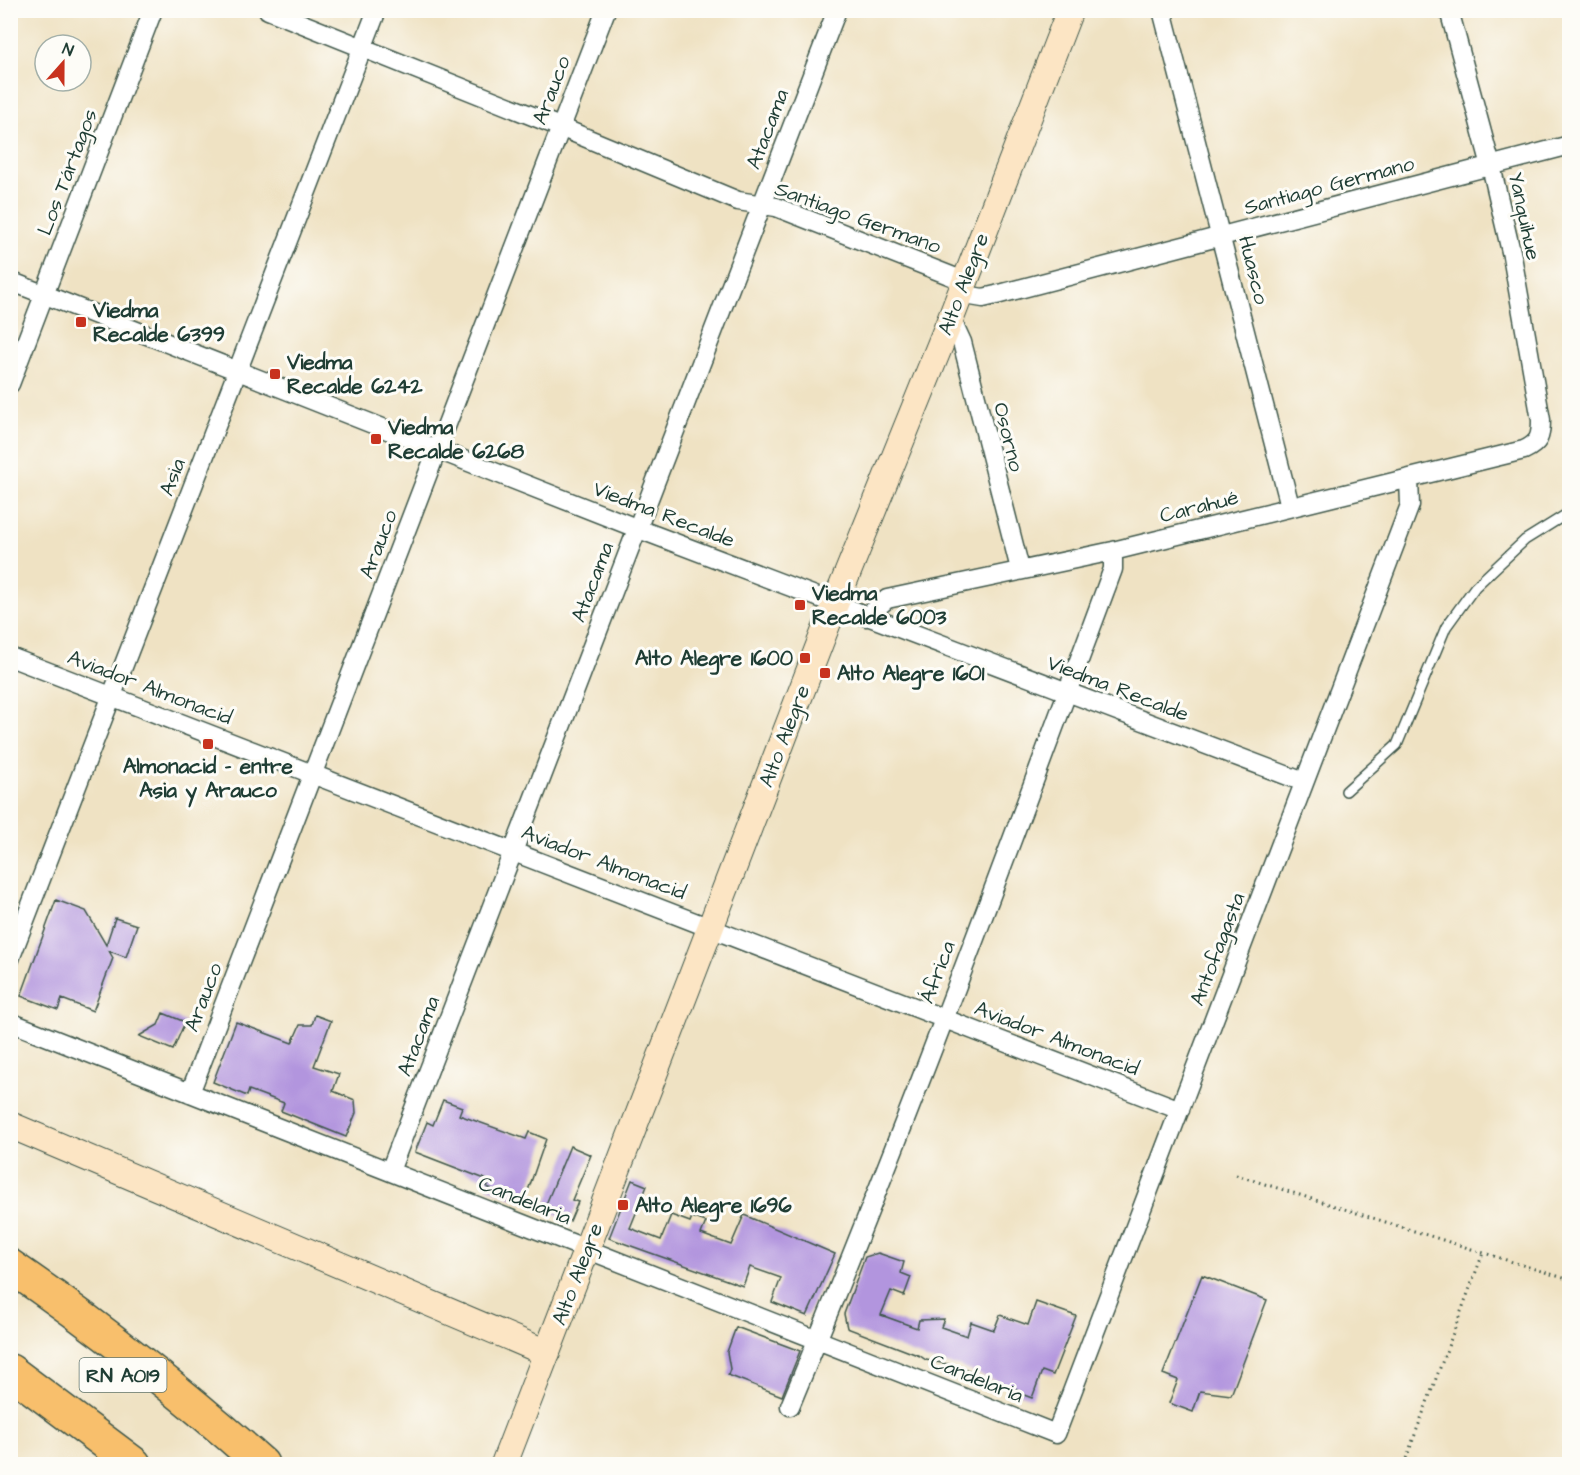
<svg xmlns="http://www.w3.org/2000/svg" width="1580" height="1475" font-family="'Architects Daughter',sans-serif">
<rect width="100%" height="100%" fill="#fdfcf7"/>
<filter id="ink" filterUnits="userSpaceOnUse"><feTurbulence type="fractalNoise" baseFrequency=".0167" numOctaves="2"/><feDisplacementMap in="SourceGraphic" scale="12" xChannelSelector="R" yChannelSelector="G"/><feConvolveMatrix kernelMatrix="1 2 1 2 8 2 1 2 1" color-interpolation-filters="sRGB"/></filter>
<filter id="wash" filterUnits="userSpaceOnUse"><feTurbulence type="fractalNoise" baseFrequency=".008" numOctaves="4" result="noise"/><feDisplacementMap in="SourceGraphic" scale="24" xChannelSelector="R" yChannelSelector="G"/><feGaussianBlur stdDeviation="1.35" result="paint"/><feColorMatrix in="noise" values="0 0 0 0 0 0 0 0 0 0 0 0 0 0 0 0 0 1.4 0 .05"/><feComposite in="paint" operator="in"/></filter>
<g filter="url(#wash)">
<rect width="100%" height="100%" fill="#efe2c3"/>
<g id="blocks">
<!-- building -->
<path fill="#b295de" d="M56 900 86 911 106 945 115 918 137 925 126 957 109 951 113 958 93 1011 62 999 58 1010 21 996Z
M163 1013 185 1022 173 1050 139 1036 158 1025Z
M315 1015 331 1021 314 1066 339 1074 333 1091 355 1100 356 1113 346 1137 281 1111 284 1103 249 1090 247 1096 213 1082 236 1022 292 1043 300 1025H312Z
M443 1100 462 1107 459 1115 526 1139 529 1132 546 1139 524 1202 487 1187 490 1181 415 1152 427 1122 433 1125Z
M570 1146 591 1155 572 1200 578 1202 570 1221 544 1209Z
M632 1180 647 1186 630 1228 661 1240 671 1215 690 1222 692 1217 706 1222 701 1234 731 1245 744 1215 835 1254 807 1316 772 1302 781 1278 750 1267 743 1286 609 1238Z
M878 1253 904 1262 901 1273 911 1277 904 1296 891 1291 881 1315 917 1328 919 1320 944 1319 941 1327 967 1336 971 1322 994 1330 1000 1315 1028 1325 1036 1302 1076 1316 1053 1375 1042 1371 1032 1398 1016 1392 1017 1389 958 1366 926 1360 920 1356 847 1328 844 1314 865 1257Z
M1202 1275 1267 1300 1231 1395 1200 1391 1193 1412 1169 1403 1178 1380 1163 1374Z
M736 1327 800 1351 782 1396 728 1375 730 1369 727 1352Z"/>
</g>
</g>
<g filter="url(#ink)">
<use href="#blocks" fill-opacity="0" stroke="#3e5649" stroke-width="1.5"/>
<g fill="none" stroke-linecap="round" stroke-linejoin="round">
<defs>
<path id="lane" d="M1346 791 1397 745 1446 627 1475 587 1525 540 1570 512"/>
<path id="street" d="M268 10 560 127 738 201 776 207 964 281
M1162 10 1290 506
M10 281 636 528 1304 782
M959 294 983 298 996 295 1570 145
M951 318 962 342 1020 569
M10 384 153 10
M866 617 887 599 1113 551 1524 450C1539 443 1541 437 1541 420L1512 256 1491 166 1449 10
M10 657 1180 1110
M10 959 377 10
M10 1022 1056 1434 1410 505 1409 479
M190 1093 606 10
M390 1171 837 10
M790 1406C905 1130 1009 849 1113 569V551"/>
<path id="secondary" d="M10 1125 547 1353
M504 1464 835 604 951 318 1070 10"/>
<path id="highway" d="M10 1266C99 1327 182 1393 262 1464
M10 1371 134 1464"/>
</defs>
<!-- lane casing -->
<use href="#lane" stroke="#3e5649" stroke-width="12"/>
<!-- street casing -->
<use href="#street" stroke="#3e5649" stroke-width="21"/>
<!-- secondary casing -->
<use href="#secondary" stroke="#3e5649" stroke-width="28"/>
<!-- highway casing -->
<use href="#highway" stroke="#3e5649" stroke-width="36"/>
<!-- path -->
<path stroke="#3e5649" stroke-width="3" stroke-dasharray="1.5 4.5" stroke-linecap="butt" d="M1236 1175 1570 1280
M1404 1464 1483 1253"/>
<!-- lane -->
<use href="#lane" stroke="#fff" stroke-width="9"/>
<!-- street -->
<use href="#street" stroke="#fff" stroke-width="18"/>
<!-- secondary -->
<use href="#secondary" stroke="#fce5c4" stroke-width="26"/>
<!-- highway -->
<use href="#highway" stroke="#f8bf6c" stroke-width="33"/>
</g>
</g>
<!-- markers -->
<g fill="#c8321e" stroke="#fdfcf7" stroke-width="2">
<rect x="75" y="316" width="12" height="12" rx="3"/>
<rect x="269" y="368" width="12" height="12" rx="3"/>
<rect x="370" y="433" width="12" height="12" rx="3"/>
<rect x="794" y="599" width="12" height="12" rx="3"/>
<rect x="799" y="652" width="12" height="12" rx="3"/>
<rect x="819" y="667" width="12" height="12" rx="3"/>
<rect x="202" y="738" width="12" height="12" rx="3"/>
<rect x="617" y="1199" width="12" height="12" rx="3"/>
</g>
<g text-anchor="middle" stroke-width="6" stroke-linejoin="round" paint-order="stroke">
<!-- shield labels -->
<rect fill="#fdfcf7" stroke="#62766e" stroke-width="1.5" x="79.5" y="1358" width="87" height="34" rx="4.5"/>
<g font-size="20" font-weight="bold" fill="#1f3d34">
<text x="123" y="1382">RN A019</text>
</g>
<!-- street labels -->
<g font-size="21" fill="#1f3d34" stroke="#fdfcf7">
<text transform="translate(551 90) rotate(-69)" y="7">Arauco</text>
<text transform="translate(767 129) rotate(-69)" y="7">Atacama</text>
<text transform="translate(67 172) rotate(-69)" y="7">Los Tártagos</text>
<text transform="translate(1329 185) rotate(-15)" y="7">Santiago Germano</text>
<text transform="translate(1525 216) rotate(78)" y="7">Yanquihue</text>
<text transform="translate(858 217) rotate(20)" y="7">Santiago Germano</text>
<text transform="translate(1254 270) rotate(76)" y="7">Huasco</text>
<text transform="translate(963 284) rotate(-69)" y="7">Alto Alegre</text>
<text transform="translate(1009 437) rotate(76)" y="7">Osorno</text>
<text transform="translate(172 477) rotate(-69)" y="7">Asia</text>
<text transform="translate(1199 506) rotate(-14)" y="7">Carahué</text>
<text transform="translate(664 514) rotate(21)" y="7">Viedma Recalde</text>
<text transform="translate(378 544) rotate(-69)" y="7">Arauco</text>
<text transform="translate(592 582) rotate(-69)" y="7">Atacama</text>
<text transform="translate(150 687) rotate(21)" y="7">Aviador Almonacid</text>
<text transform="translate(1118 688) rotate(21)" y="7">Viedma Recalde</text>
<text transform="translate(784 736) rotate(-69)" y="7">Alto Alegre</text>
<text transform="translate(604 862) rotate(21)" y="7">Aviador Almonacid</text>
<text transform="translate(1217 949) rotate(-69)" y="7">Antofagasta</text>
<text transform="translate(937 972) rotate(-69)" y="7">África</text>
<text transform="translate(203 997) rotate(-69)" y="7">Arauco</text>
<text transform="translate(418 1036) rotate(-69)" y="7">Atacama</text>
<text transform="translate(1057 1038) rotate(21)" y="7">Aviador Almonacid</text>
<text transform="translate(525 1200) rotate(22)" y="7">Candelaria</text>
<text transform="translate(577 1274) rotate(-69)" y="7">Alto Alegre</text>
<text transform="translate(977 1378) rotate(22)" y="7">Candelaria</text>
</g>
<!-- poi labels -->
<g font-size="21" font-weight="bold" fill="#1f3d34" stroke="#fdfcf7" text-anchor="start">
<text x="93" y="317">Viedma<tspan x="93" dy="24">Recalde 6399</tspan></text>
<text x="287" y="369">Viedma<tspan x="287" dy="24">Recalde 6242</tspan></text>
<text x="388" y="434">Viedma<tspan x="388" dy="24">Recalde 6268</tspan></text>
<text x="812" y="600">Viedma<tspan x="812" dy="24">Recalde 6003</tspan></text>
<text x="793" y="665" text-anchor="end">Alto Alegre 1600</text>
<text x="837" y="680">Alto Alegre 1601</text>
<text x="208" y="773" text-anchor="middle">Almonacid - entre<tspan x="208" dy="24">Asia y Arauco</tspan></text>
<text x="635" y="1212">Alto Alegre 1696</text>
</g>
</g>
<!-- margin -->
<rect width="1580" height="1475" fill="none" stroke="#fdfcf7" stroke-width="36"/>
<!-- north arrow -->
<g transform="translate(63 63) rotate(21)"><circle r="28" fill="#fdfcf7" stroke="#a4b0a9" stroke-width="1.5"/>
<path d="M0-4.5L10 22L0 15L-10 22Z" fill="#c8321e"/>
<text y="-9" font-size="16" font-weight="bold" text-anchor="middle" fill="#1f3d34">N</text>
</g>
</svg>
